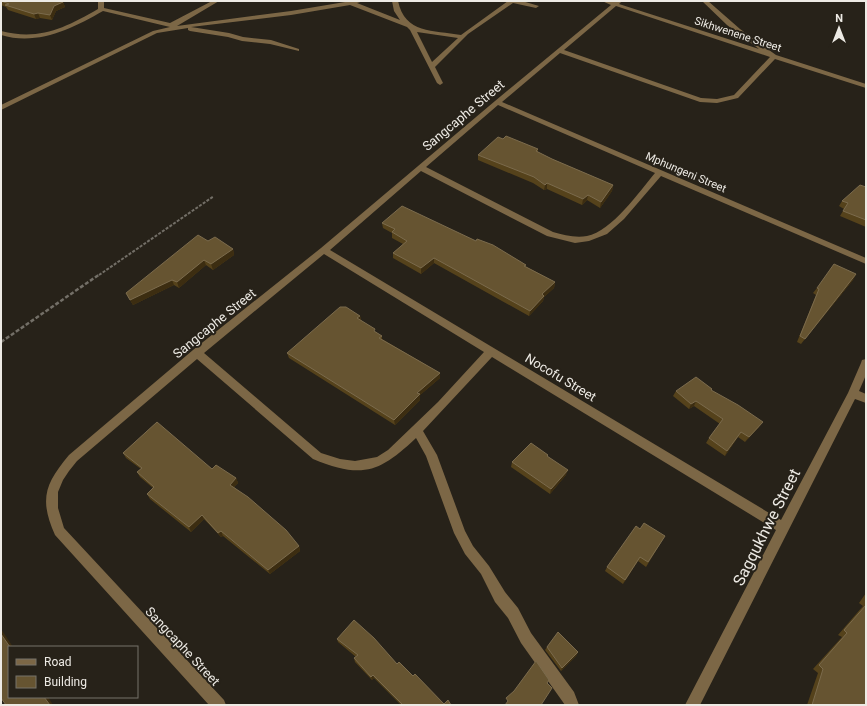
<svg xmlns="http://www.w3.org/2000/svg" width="867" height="706" font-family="Roboto,sans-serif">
<rect width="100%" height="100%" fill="#272219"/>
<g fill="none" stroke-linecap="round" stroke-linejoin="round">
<!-- path-far1 -->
<path stroke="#736f67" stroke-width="2" stroke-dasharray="3 1.5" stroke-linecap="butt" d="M99 275 214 196"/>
<!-- path -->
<path stroke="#736f67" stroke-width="2.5" stroke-dasharray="4 2" stroke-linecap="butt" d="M1 342 100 274"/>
<!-- street -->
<path fill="#7c6746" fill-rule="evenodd" d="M98 1H104V8L170 23 212 1H219L177 26 291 11 351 1H364L357 3 400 20 394 11 392 1H398C405 34 433 30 461 35L508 1H522L539 6 536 8 513 3 468 34 435 67 443 83 440 85 437 83 410 30 407 27 350 5 291 15 191 27 229 33 243 37 271 40 299 49V51L270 44 242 41 228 37 190 31 188 30V28L157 33 1 110V105L153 31 170 27 103 11C72 29 37 46 1 35V31C39 41 65 28 98 9ZM417 32 458 38 432 62Z
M602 1H622L619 4 759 49 727 25 702 1H708L740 29 776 55 866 84V88L775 59 738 98 717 103 700 102 560 53 502 102 866 258V264L661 176 624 219 607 234 589 241 575 243 547 236 421 171 330 250 781 520 848 393 861 363 862 360 866 359V375L859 391 866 394V403L855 399 700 705H685L776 530 492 357 423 431 437 455 465 531 473 546 489 566 505 592 518 608 531 633 574 692 579 705H565L521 643 508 618 495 602 481 574 465 554 454 533 426 456 416 438C379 473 362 479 313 459L197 359 77 461 69 471 63 480 58 492V508L64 528 224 700 226 705H209L55 535C39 499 45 484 69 455L193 350 321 248 495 101 611 5ZM616 6 770 57 734 95 717 99 701 98 564 50ZM498 105 655 173C639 192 612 231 587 236 575 238 564 235 553 232L426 167ZM324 254 484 352 438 402 388 450 377 457 355 461 340 459 321 453 204 353Z"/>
</g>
<!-- wall -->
<path fill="#55421b" d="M1 1 63 2 65 7 56 11 52 20 40 18 36 19 8 10 6 7 1 5Z
M538 149V152L552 159 613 185 612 191 600 208 587 200 582 205 547 189 544 190 533 183 478 160V155Z
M866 187V227L840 216 844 209 839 206 842 201Z
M382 223 526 265 525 266 555 282 554 288 544 297 543 301 529 316 434 263 421 274 393 258V253L403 244 392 238V233L383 228Z
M208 241 233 249 234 255 213 270 206 265 179 288 174 285 133 305 126 293Z
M856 274 853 280 801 344 797 342 816 295 813 293 817 288Z
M360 316 361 320 375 332 382 336V339L440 373V378L420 395V400L395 425 289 358 287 353Z
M676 391H711L759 427 745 442 738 437 725 456 706 443 709 438 720 424 694 406 689 409 673 396Z
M123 453 212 469 236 478 238 483 234 487 299 546 300 551 270 574 223 536 221 537 204 519 191 532 150 499 147 494 153 488 140 477 137 472 141 469 126 458Z
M547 457 566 475 550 494 511 467 512 462Z
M640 529 665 536 646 567 638 561 623 584 605 571 607 567Z
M866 593V705H807L818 673 813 669 842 637 838 635 863 606 859 603Z
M337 639 397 664 413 676 444 704 451 705H401L374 678 372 680 355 662 354 658 356 657 338 642Z
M547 647 578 652 576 656 561 671 545 650Z"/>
<!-- shaded-wall -->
<path fill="#3c2d11" d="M63 2 65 7 56 11 52 20 50 15 54 6Z
M38 13 40 18 36 19 34 14Z
M547 183V189L544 190 545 185Z
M613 185 612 191 600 208 601 202Z
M588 195 587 200 582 205 583 199Z
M233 249 234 255 213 270 211 264Z
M434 258V263L421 274V268Z
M204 260 206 265 179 288 177 282Z
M856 274 853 280 801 344 805 339Z
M172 280 174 285 133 305 130 300Z
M555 282 554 288 544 297 543 301 529 316 530 311 542 294Z
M360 316 361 321 357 318Z
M440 373V378L420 395V400L395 425 394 420 417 393Z
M696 401 694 406 689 409 691 404Z
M763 422 759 427 745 442 749 437Z
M741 432 738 437 725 456 727 451Z
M568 470 566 475 550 494 551 489Z
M236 478 238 483 232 489 230 485Z
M202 515 204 519 191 532 189 527Z
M221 531 223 536 221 537 218 533Z
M299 546 300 551 270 574 268 570Z
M640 557 638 561 623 584 625 580Z
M1 629 13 647H10L1 634Z
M578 652 576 656 561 671 562 668Z
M373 675 374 678 372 680 371 677Z
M44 697H48L53 705H50Z"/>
<!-- building -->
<path fill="#665431" stroke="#7b6b4d" d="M1 1H59L63 2 54 6 50 15 38 13 34 14 5 5 9 4Z
M506 136 538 149 536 151 552 159 613 185 601 202 588 195 583 199 547 183 545 185 534 177 478 155 498 137 503 139Z
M860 185 866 187V220L843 211 848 203 842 201Z
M402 206 476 241 477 239 493 245 526 265 524 266 555 282 542 294 544 296 530 311 434 258 421 268 393 253 407 241 392 232 395 229 382 223Z
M198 235 208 241 215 237 233 249 211 264 204 260 177 282 172 280 130 300 126 293Z
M834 264 856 274 805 339 800 336 819 289 817 288Z
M340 307H346L360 316 357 318 375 329 374 331 382 336 379 338 440 373 417 393 420 394 394 420 287 353Z
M696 377 712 389 711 390 738 405 763 422 749 437 741 432 727 451 709 438 723 419 696 401 691 404 676 391Z
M157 422 212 469 216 465 236 478 230 485 248 497 286 530 299 546 268 570 221 531 218 533 202 515 189 527 147 494 154 487 137 472 142 468 123 453Z
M531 443 548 455 547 456 568 470 551 489 512 462Z
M644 523 665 536 648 562 640 557 625 580 607 567 636 526 640 529Z
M866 605V705H812L823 669 819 665 847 633 844 630Z
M354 620 374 638 397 664 399 662 413 676 415 674 444 704 448 700 451 705H403L373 675 371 677 354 658 358 655 337 639Z
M558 632 578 652 562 668 547 647Z
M1 634 10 647H9V697H44L50 705H6L1 698Z
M536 661 549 680 547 683 552 688 541 705H505L508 701 506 698 514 691Z"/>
<g text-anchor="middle" stroke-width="4" stroke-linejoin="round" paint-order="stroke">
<!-- far-street labels -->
<g font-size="11" fill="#edeae4" stroke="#272219">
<text transform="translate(738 34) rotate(18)" y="4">Sikhwenene Street</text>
<text transform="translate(686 172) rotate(23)" y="4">Mphungeni Street</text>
</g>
<!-- street labels -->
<g font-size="13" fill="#edeae4" stroke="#272219">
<text transform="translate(463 115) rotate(-40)" y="5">Sangcaphe Street</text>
<text transform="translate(214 323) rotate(-39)" y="5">Sangcaphe Street</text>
<text transform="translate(561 377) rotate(31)" y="5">Nocofu Street</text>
<text transform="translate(183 646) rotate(47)" y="5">Sangcaphe Street</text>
</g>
<!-- near-street labels -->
<g font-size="16" fill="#edeae4" stroke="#272219">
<text transform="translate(766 527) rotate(-63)" y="6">Sagqukhwe Street</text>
</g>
</g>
<!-- border -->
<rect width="867" height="706" fill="none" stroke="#edeae4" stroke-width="4"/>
<!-- legend -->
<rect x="8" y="646" width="130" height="52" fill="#272219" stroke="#76726a"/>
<rect x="16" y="659" width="20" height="6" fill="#7c6746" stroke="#76726a"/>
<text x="44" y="666" font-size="12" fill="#edeae4">Road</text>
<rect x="16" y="676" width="20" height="12" fill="#665431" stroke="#76726a"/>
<text x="44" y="686" font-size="12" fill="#edeae4">Building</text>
<!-- north arrow -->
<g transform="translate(839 28)" stroke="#272219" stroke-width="3" paint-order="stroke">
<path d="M0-3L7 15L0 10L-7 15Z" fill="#edeae4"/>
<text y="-6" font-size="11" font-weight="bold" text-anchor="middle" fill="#edeae4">N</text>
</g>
</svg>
